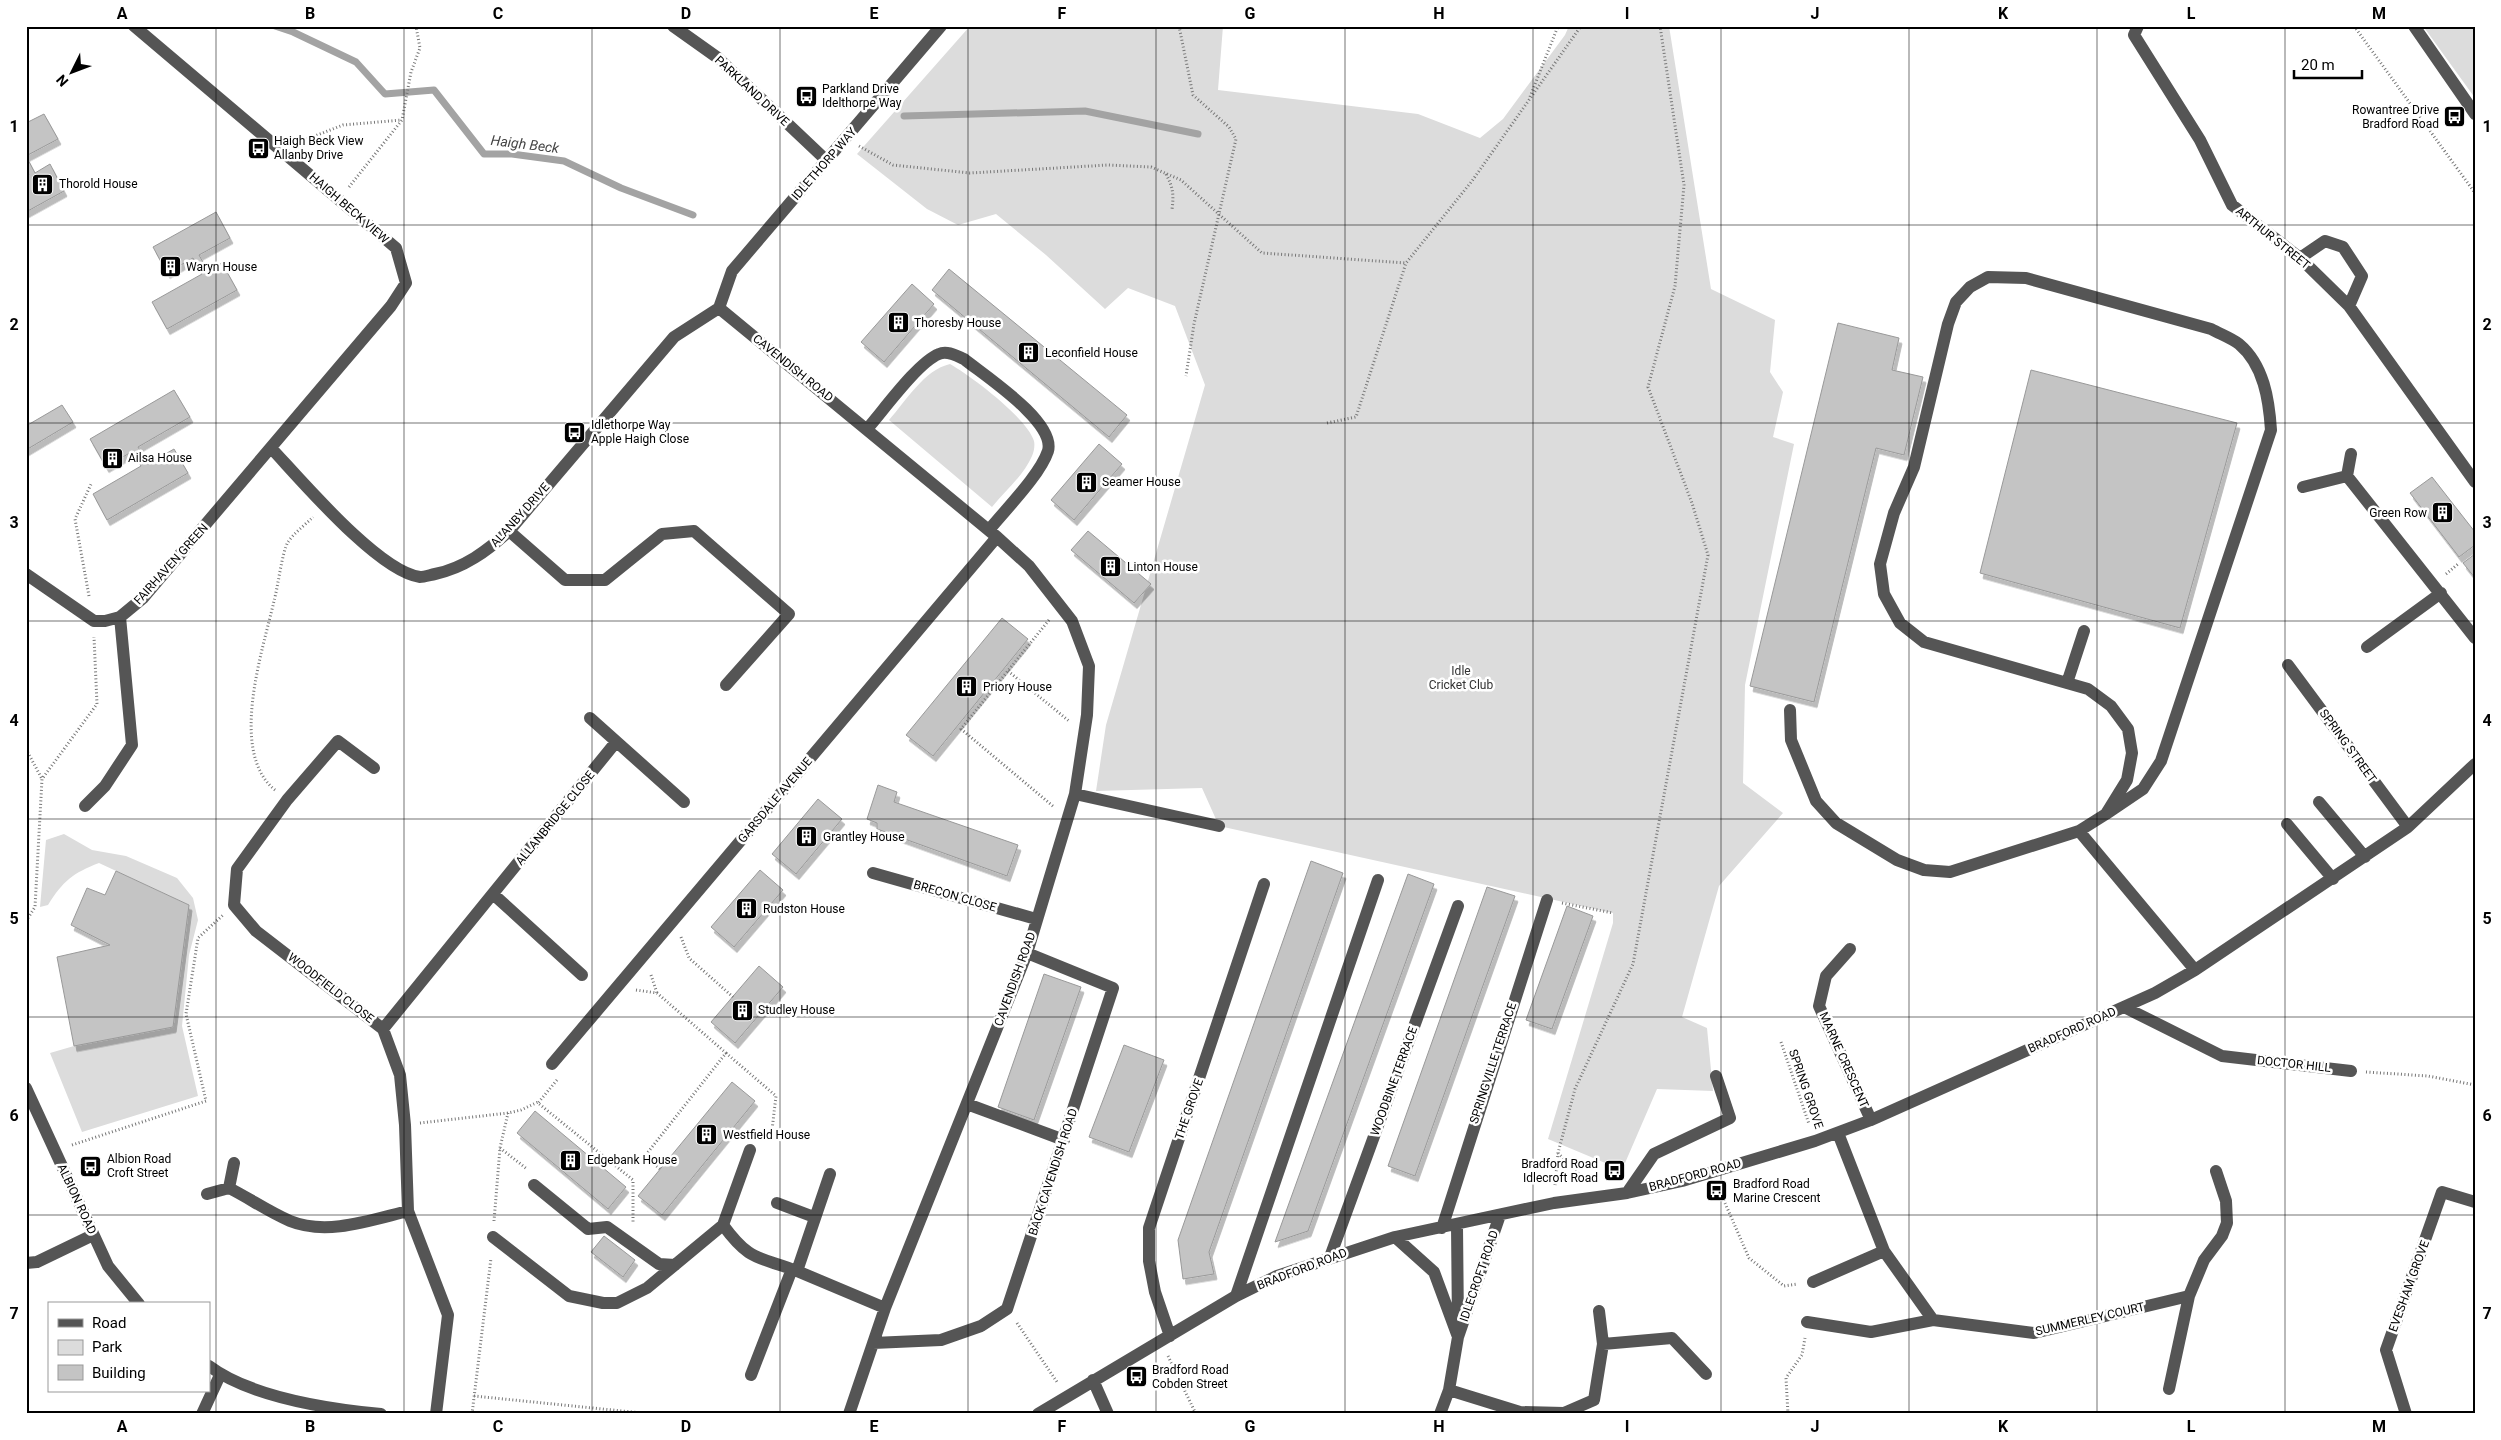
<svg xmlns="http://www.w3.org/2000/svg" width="2501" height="1440" font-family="Roboto,sans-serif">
<defs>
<filter id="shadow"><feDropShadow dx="3" dy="5.5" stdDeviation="0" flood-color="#0004"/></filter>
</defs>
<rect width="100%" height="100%" fill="#fff"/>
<!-- green -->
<path fill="#dcdcdc" d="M970 26H1223L1218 90 1418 114 1480 138 1503 119 1565 35 1569 26H1669L1711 289 1775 320 1770 372 1783 392 1773 437 1794 444 1745 685 1743 783 1783 813 1719 886 1682 1017 1707 1028 1713 1091 1657 1089 1622 1170 1548 1139 1613 923V913L1219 826 1202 788 1096 791 1106 725 1205 385 1175 306 1128 288 1105 309 1046 255 996 214 958 225 927 209 857 154Z
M2423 26H2475V98Z
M950 364C971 376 1027 418 1034 441 1035 445 1034 452 1032 456 1024 475 1005 491 992 507L889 420C906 401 924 370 950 364Z
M64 834 92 850 126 856 177 878 193 898 198 920 189 955 182 1026 198 1096 82 1132 50 1053 74 1046 173 1027 189 905 99 863C73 873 63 881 48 905L40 907 46 840Z"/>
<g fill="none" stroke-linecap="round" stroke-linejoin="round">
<!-- stream -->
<path stroke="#a3a3a3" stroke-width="7" d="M275 26 293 32 356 62 385 94 434 90 484 154H512L564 161 621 188 693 215
M904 116 1085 111 1198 134"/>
</g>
<!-- building -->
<path fill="#c4c4c4" stroke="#999" filter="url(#shadow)" d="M44 114 58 139 26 156V123Z
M26 156 35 173 50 164 64 191 26 212V177L29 175 26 170Z
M216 212 230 238 199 255 208 271 222 263 237 290 167 329 152 302 202 274 193 258 167 273 153 247Z
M949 269 1127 415 1109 437 932 290Z
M912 284 934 304 884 362 861 342Z
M1838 323 1899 338 1892 370 1923 377 1904 455 1876 448 1814 702 1750 686Z
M2031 370 2237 423 2180 628 1980 573Z
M174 390 190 417 138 447 148 464 174 449 188 473 107 520 93 494 141 466 133 451 106 467 90 439Z
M62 405 73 422 26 450V426Z
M1099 444 1122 464 1074 520 1051 500Z
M2432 477 2475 532V545L2459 557 2410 493Z
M1088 531 1151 584 1134 603 1071 550Z
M2475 554V578L2463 563Z
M1002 618 1028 639 933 756 906 735Z
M878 785 897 792 894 802 1018 845 1007 876 877 829V823L867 819Z
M818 799 842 819 796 874 772 854Z
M1311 861 1343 873 1209 1252 1214 1274 1183 1279 1178 1240Z
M760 870 783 890 734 947 711 927Z
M116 871 189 905 173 1027 74 1046 57 957 110 945 71 925 87 888 105 895Z
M1408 874 1434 884 1308 1231 1275 1242Z
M1487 887 1515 896 1415 1176 1388 1166Z
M1567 906 1593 916 1552 1029 1526 1020Z
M759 966 783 987 735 1043 711 1022Z
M1044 974 1081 987 1034 1120 998 1107Z
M1124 1045 1164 1060 1129 1152 1089 1137Z
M732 1082 755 1101 662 1215 638 1196Z
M535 1111 626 1187 608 1209 517 1133Z
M604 1236 635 1260 623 1277 591 1252Z"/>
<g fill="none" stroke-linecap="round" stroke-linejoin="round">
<!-- path -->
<path stroke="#777" stroke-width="3" stroke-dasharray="1 2.5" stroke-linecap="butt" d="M1179 26 1193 95 1229 127 1236 139 1194 324 1186 376
M2354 26 2475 193
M1530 97 1558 26
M297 143 343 125 402 120
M859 146 893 165 970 173 1108 165 1151 167 1181 180 1262 253 1406 263
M1166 174C1173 187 1174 195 1172 209
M349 187 402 120 411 72 420 48 416 26
M1327 423 1356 417 1406 263 1472 181 1581 26
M2446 574 2458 564
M89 596 75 519 92 482
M1049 620 961 729 1054 807
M1008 671 1069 721
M26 749 42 779
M275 790C228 752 263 650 274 601 278 587 282 552 288 542 294 533 305 525 313 517
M1562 903 1613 913
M26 921 35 907 42 779 97 704 94 637
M681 937 689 958 733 997
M651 975 657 993
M636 990 657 993 726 1053 645 1156 660 1169
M1781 1042 1809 1124
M726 1053 776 1096 772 1130 762 1139
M2366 1072 2428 1076 2475 1085
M557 1080 538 1103 633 1180V1224
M420 1123 508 1113 521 1110 538 1102
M72 1145 206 1101 186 1014 198 938 223 915
M500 1148 527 1169
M1558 1153 1587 1182
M1555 1185 1558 1153 1575 1089 1633 964 1708 555 1692 503 1648 387 1675 286 1684 185 1660 26
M1718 1187 1749 1258 1784 1286 1798 1284
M494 1221 500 1148 508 1113
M1017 1323 1057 1382
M1168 1356 1196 1414
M474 1396 652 1414
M472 1414 491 1258
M1788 1414 1786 1378 1802 1355 1805 1338"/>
<!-- minor -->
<path stroke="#555" stroke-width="12" d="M673 26 718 58 826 160
M2138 26 2134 35 2200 140 2232 205 2300 258 2349 306 2475 482
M2414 26 2475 114
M2300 258 2325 241 2343 247 2362 276 2349 306
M719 308 997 537 1029 566 1072 621 1089 666 1087 715 1075 794 1027 953 885 1308 849 1414
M719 308 732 271 941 26
M867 429C883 411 918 362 939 354 947 350 957 356 964 359 985 376 1056 422 1048 451 1040 475 1006 509 989 530
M272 449C301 480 379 572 420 577 424 577 430 575 435 574 464 568 487 551 509 531L674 337 719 308
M2347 476 2475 638
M2303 487 2347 476 2351 454
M509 531 565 580H605L662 534 694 531 789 614 726 685
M26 574 94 621H105L120 617 143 598 391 306 406 283 396 248 134 26
M2367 647 2441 593
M2288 665 2408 827
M2067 683 2084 631
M1790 710 1791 740 1816 801 1836 823 1897 860 1924 870 1950 872 2079 831 2106 814 2127 780 2132 753 2128 729 2111 706 2088 689 1924 642 1900 623 1884 594 1880 564 1894 513 1914 467 1948 324 1956 302 1970 287 1988 277 2026 278 2211 329C2220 334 2231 338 2239 344 2264 365 2269 400 2271 430L2161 761 2143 789 2106 814
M590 718 684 802
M374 768 338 741 287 800 237 869 234 905 256 931 383 1029 400 1075 405 1125 408 1211 448 1315 436 1414
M1075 794 1219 826
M2319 802 2365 857
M85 806 105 786 132 745 120 617
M2287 824 2333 879
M2079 831 2195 970
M873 873 1036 919
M493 894 582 975
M1850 949 1826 976 1819 1006 1871 1120
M2124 1007 2222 1056 2351 1071
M383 1029 616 742
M552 1064 997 537
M26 1088 108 1266 139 1304
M967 1104 1064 1140
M1838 1133 1884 1251 1933 1320 2034 1333 2189 1296
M234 1163 229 1188C249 1198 269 1212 290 1221 327 1236 371 1220 408 1211
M830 1174 797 1271 885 1308
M534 1185 588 1229 607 1227 659 1264 675 1265
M1627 1193 1654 1154 1730 1118 1716 1076
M207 1194 229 1188
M777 1203 814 1217
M723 1225 750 1150
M1457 1226 1458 1327
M1442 1228 1547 900
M493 1237 569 1296 603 1303H617L647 1288 723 1225C750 1262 758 1256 797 1271
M1395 1237 1434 1272 1458 1337
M1330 1257 1458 906
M26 1263 37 1262 93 1235
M1813 1282 1884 1251
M1236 1296 1378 880
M1807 1322 1871 1332 1933 1320
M1170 1336 1155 1292 1149 1261V1228L1264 884
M873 1343 941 1340 981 1326 1007 1309 1113 988 1027 953
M1603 1344 1672 1338 1706 1374
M209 1366C252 1398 329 1409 381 1414
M751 1375 792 1269
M1093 1380 1108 1414
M2169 1389 2189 1296 2204 1260 2222 1236 2227 1223 2226 1201 2216 1171
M1449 1390 1520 1412 1564 1413 1594 1400 1603 1344 1599 1311
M202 1414 220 1375
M1038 1414 1236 1296 1277 1276 1395 1237 1554 1203 1627 1193 1682 1181 1815 1141 1871 1120 2155 993 2195 970 2408 827 2475 764
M1440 1414 1449 1390 1458 1337 1500 1215
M2406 1414 2386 1350 2442 1192 2475 1202"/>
</g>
<!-- grid -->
<path fill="none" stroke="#000" stroke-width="1" stroke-opacity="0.55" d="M216 26V1414M404 26V1414M592 26V1414M780 26V1414M968 26V1414M1156 26V1414M1345 26V1414M1533 26V1414M1721 26V1414M1909 26V1414M2097 26V1414M2285 26V1414M26 225H2475M26 423H2475M26 621H2475M26 819H2475M26 1017H2475M26 1215H2475"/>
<!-- icons -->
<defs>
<symbol id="bus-square" viewBox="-11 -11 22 22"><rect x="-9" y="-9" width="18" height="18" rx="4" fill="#000" stroke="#fff"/><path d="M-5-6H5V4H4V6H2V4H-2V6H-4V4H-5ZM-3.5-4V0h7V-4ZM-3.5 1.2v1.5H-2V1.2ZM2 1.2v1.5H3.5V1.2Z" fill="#fff"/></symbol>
<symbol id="building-square" viewBox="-11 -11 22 22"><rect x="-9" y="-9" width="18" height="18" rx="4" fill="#000" stroke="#fff"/><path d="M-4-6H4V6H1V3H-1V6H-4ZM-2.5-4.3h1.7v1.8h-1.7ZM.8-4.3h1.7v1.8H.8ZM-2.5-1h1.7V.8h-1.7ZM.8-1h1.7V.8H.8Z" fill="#fff"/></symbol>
</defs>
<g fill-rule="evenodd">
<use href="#bus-square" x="794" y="84" width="25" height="25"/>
<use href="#bus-square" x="2442" y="104" width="25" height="25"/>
<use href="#bus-square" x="246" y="136" width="25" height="25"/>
<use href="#building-square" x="30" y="172" width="25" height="25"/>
<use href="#building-square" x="158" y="254" width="25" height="25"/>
<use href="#building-square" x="886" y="310" width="25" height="25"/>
<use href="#building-square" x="1016" y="340" width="25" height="25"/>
<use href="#bus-square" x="562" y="420" width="25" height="25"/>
<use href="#building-square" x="100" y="446" width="25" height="25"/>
<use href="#building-square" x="1074" y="470" width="25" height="25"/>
<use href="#building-square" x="2430" y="500" width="25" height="25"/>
<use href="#building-square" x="1098" y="554" width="25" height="25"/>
<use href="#building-square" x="954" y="674" width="25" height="25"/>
<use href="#building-square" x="794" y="824" width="25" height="25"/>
<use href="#building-square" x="734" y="896" width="25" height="25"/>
<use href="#building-square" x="730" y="998" width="25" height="25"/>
<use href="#building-square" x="694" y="1122" width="25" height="25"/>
<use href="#building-square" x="558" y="1148" width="25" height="25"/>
<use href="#bus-square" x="78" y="1154" width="25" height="25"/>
<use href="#bus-square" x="1602" y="1158" width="25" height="25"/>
<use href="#bus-square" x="1704" y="1178" width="25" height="25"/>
<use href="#bus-square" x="1124" y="1364" width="25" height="25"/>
</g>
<g text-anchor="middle" stroke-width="5" stroke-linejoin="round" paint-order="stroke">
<!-- poi labels -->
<g font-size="12" fill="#000" stroke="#fff" text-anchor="start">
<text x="822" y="93">Parkland Drive<tspan x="822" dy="14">Idelthorpe Way</tspan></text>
<text x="2439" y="114" text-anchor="end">Rowantree Drive<tspan x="2439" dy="14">Bradford Road</tspan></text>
<text x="274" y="145">Haigh Beck View<tspan x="274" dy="14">Allanby Drive</tspan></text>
<text x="59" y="188">Thorold House</text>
<text x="186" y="271">Waryn House</text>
<text x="914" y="327">Thoresby House</text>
<text x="1045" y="357">Leconfield House</text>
<text x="591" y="429">Idlethorpe Way<tspan x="591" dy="14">Apple Haigh Close</tspan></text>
<text x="128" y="462">Ailsa House</text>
<text x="1102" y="486">Seamer House</text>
<text x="2427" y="517" text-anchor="end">Green Row</text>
<text x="1127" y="571">Linton House</text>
<text x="983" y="691">Priory House</text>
<text x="823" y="841">Grantley House</text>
<text x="763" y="913">Rudston House</text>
<text x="758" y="1014">Studley House</text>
<text x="723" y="1139">Westfield House</text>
<text x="107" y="1163">Albion Road<tspan x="107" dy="14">Croft Street</tspan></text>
<text x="587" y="1164">Edgebank House</text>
<text x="1598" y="1168" text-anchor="end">Bradford Road<tspan x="1598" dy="14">Idlecroft Road</tspan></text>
<text x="1733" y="1188">Bradford Road<tspan x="1733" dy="14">Marine Crescent</tspan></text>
<text x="1152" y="1374">Bradford Road<tspan x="1152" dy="14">Cobden Street</tspan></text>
</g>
<!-- street labels -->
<g font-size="12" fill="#000" stroke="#fff">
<text transform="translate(752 91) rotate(43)" y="4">PARKLAND DRIVE</text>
<text transform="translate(824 164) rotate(-49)" y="4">IDLETHORP WAY</text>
<text transform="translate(349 208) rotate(41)" y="4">HAIGH BECK VIEW</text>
<text transform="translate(2273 238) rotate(39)" y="4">ARTHUR STREET</text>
<text transform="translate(793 368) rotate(39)" y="4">CAVENDISH ROAD</text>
<text transform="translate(520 515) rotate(-48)" y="4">ALANBY DRIVE</text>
<text transform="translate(171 564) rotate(-48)" y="4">FAIRHAVEN GREEN</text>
<text transform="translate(2348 746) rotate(54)" y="4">SPRING STREET</text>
<text transform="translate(775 800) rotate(-50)" y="4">GARSDALE AVENUE</text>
<text transform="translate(555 818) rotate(-51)" y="4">ALLANBRIDGE CLOSE</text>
<text transform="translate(955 896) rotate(16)" y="4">BRECON CLOSE</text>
<text transform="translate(1015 979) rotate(-70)" y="4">CAVENDISH ROAD</text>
<text transform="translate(331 988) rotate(38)" y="4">WOODFIELD CLOSE</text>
<text transform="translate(2072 1030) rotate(-24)" y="4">BRADFORD ROAD</text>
<text transform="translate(1844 1060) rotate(66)" y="4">MARNE CRESCENT</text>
<text transform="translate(1493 1063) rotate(-72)" y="4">SPRINGVILLE TERRACE</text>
<text transform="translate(2294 1064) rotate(6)" y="4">DOCTOR HILL</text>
<text transform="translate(1394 1081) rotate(-70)" y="4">WOODBINE TERRACE</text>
<text transform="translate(1806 1089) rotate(71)" y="4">SPRING GROVE</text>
<text transform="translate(1189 1109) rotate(-71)" y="4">THE GROVE</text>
<text transform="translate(1053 1172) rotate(-72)" y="4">BACK CAVENDISH ROAD</text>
<text transform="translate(1695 1175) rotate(-15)" y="4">BRADFORD ROAD</text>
<text transform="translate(77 1199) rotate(65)" y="4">ALBION ROAD</text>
<text transform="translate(1302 1269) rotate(-21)" y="4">BRADFORD ROAD</text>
<text transform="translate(1479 1276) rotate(-71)" y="4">IDLECROFT ROAD</text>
<text transform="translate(2409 1286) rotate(-70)" y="4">EVESHAM GROVE</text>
<text transform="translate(2090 1319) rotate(-13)" y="4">SUMMERLEY COURT</text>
</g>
<!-- park labels -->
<g font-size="12" fill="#333" stroke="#fff">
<text x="1461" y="675">Idle<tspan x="1461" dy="14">Cricket Club</tspan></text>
</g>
<!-- water labels -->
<g font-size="14" font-style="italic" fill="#444" stroke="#fff">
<text transform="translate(525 144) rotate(7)" y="5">Haigh Beck</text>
</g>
</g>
<!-- border -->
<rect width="2501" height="1440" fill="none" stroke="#ffffff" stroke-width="55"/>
<!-- legend -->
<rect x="48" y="1302" width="162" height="90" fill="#ffffff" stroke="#999999"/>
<rect x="58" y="1319" width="25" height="8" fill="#555555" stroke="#999999"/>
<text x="92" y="1328" font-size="15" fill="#000000">Road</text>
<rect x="58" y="1340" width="25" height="15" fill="#dcdcdc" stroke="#999999"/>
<text x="92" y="1352" font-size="15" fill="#000000">Park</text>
<rect x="58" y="1365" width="25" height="15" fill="#c4c4c4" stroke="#999999"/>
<text x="92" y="1378" font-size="15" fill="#000000">Building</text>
<!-- north arrow -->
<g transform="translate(72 72) rotate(228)" stroke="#ffffff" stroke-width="4" paint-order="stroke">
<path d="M0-4L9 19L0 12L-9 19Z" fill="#000000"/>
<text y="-8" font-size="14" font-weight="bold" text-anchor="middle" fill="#000000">N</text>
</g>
<!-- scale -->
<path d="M2294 70v8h68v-8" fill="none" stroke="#000000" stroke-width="2.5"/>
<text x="2301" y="70" font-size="15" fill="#000000" stroke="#ffffff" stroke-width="4" paint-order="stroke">20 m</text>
<rect x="28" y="28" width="2446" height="1384" fill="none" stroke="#000" stroke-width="2"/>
<g font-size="16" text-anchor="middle" font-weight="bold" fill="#000">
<text x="122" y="19">A</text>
<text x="310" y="19">B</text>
<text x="498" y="19">C</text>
<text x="686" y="19">D</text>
<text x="874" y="19">E</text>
<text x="1062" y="19">F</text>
<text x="1250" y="19">G</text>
<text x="1439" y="19">H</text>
<text x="1627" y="19">I</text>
<text x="1815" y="19">J</text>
<text x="2003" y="19">K</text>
<text x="2191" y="19">L</text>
<text x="2379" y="19">M</text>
<text x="14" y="132">1</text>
<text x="2487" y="132">1</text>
<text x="14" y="330">2</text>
<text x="2487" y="330">2</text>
<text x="14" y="528">3</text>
<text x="2487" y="528">3</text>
<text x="14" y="726">4</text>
<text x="2487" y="726">4</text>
<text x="14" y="924">5</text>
<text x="2487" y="924">5</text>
<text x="14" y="1121">6</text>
<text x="2487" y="1121">6</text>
<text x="14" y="1319">7</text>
<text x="2487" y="1319">7</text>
<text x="122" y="1432">A</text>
<text x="310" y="1432">B</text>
<text x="498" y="1432">C</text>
<text x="686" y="1432">D</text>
<text x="874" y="1432">E</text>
<text x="1062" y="1432">F</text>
<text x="1250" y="1432">G</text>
<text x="1439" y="1432">H</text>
<text x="1627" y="1432">I</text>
<text x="1815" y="1432">J</text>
<text x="2003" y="1432">K</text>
<text x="2191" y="1432">L</text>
<text x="2379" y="1432">M</text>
</g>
</svg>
